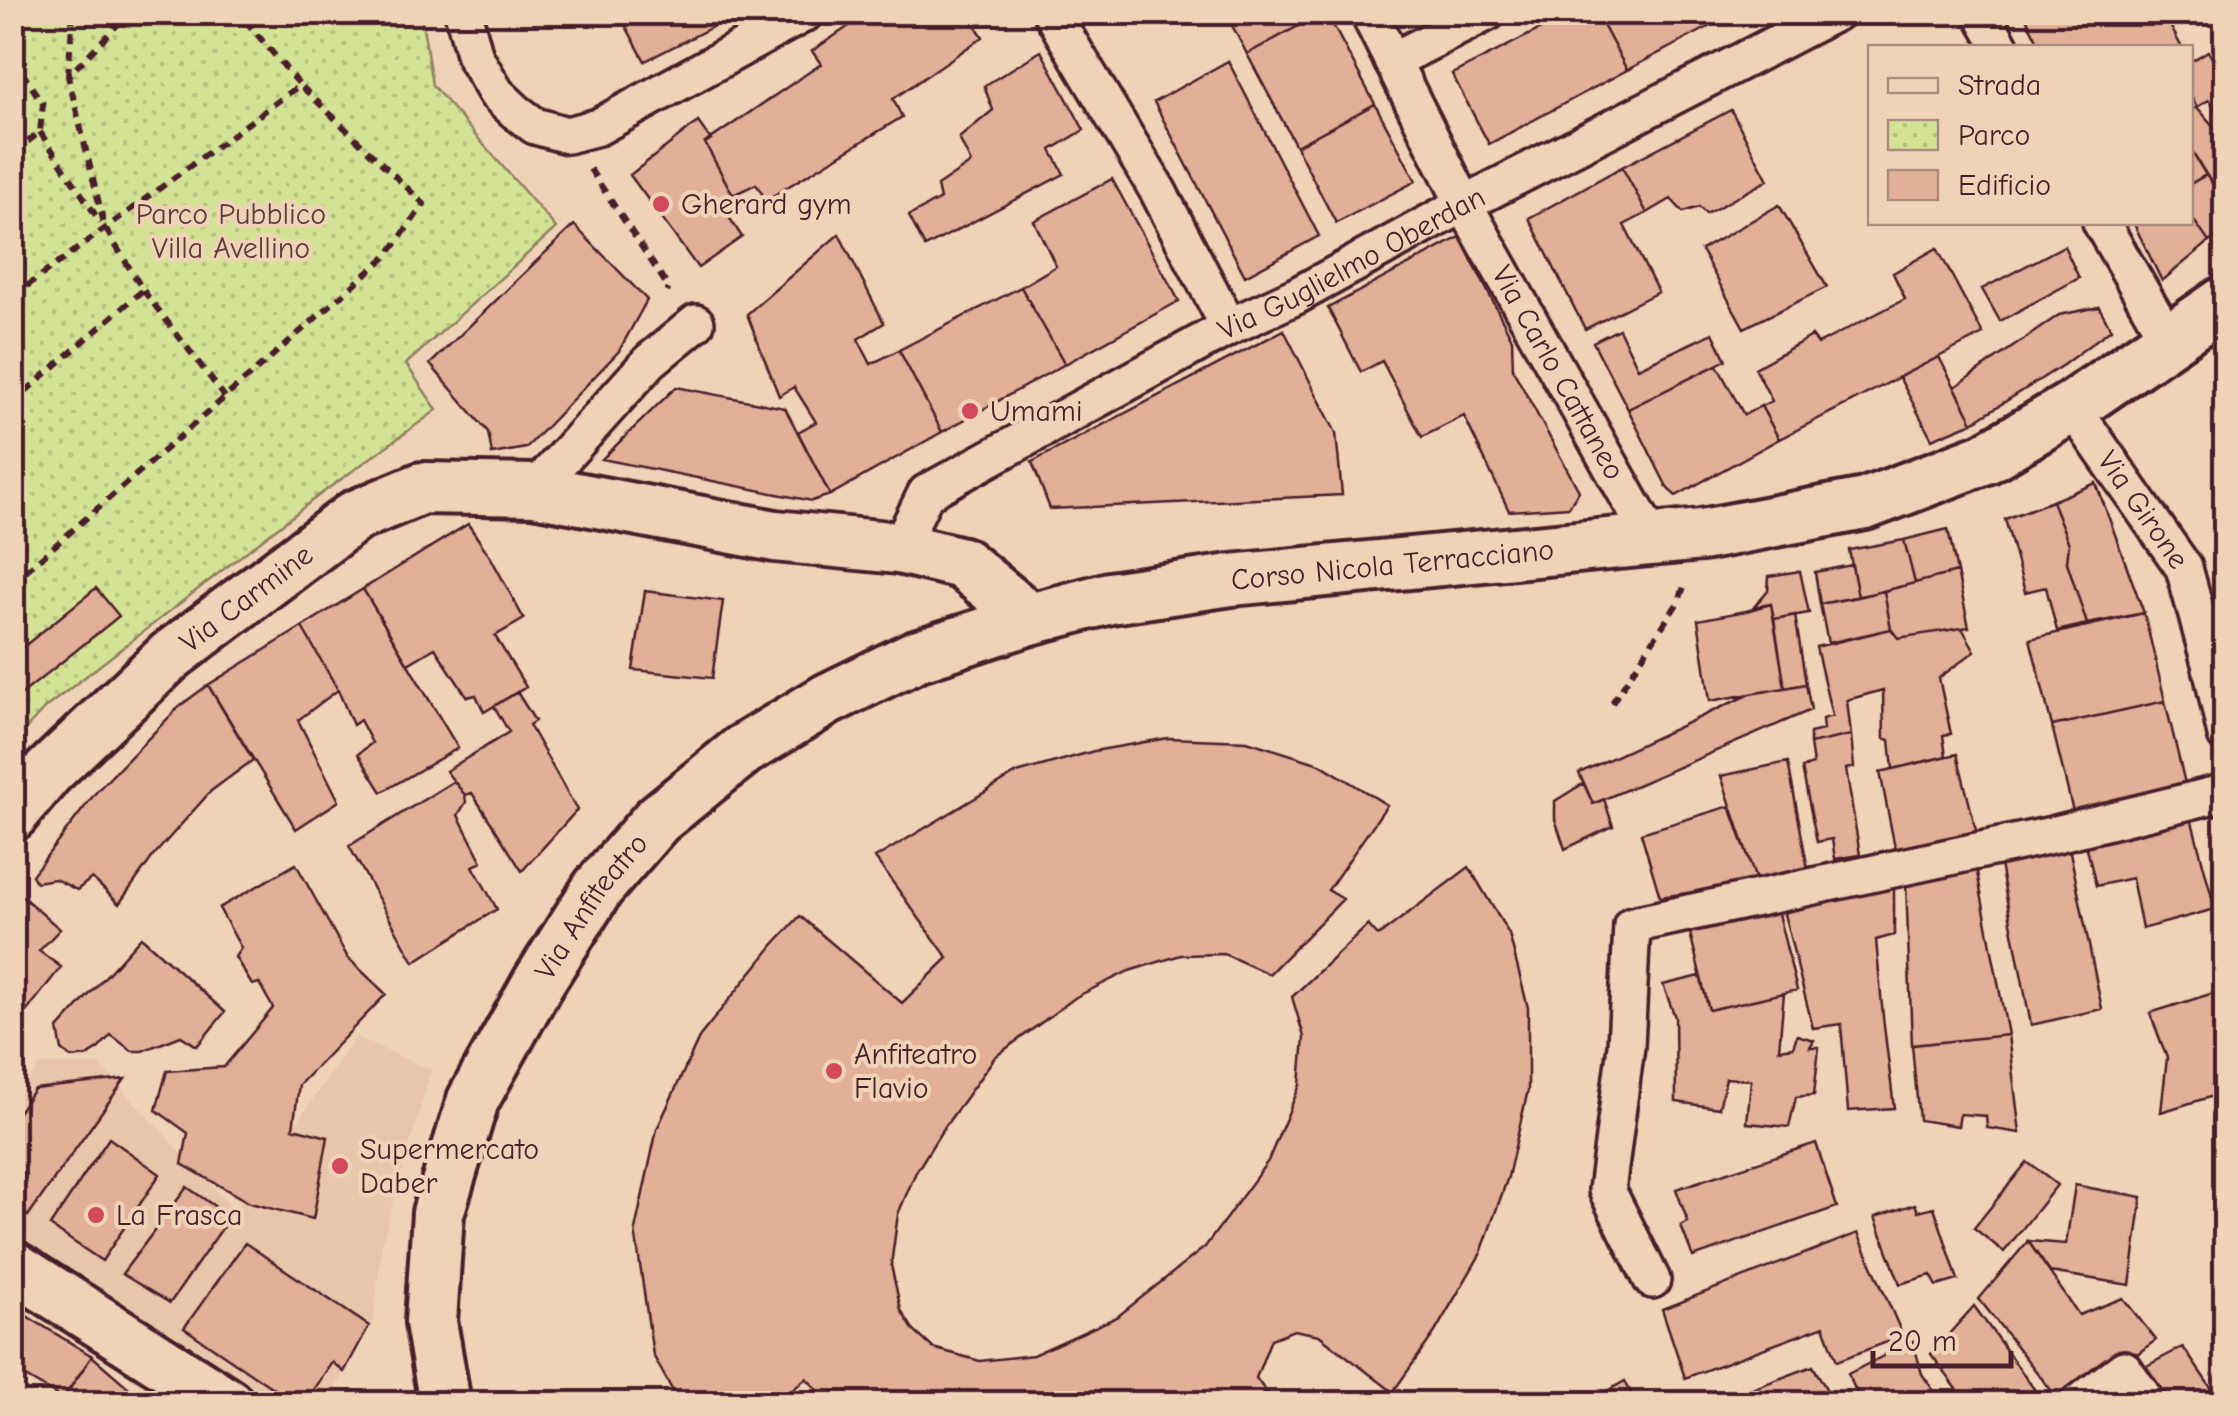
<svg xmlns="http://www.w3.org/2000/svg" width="2238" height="1416" font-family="'Comic Neue',sans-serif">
<defs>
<pattern id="park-dots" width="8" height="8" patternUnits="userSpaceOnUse" patternTransform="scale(2.5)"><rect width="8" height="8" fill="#d4e296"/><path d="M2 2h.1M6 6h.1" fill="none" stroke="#b8c181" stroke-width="1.8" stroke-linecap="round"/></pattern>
</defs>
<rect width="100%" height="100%" fill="#f0d3b7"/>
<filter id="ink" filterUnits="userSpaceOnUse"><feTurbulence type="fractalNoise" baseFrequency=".01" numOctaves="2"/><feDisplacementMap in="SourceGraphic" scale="20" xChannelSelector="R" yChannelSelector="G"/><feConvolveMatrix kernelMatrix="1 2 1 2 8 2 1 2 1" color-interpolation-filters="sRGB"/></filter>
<g filter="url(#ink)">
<!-- built -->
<path fill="#e9c5aa" d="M356 1037 431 1070 382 1242 374 1319 327 1403H281L13 1231 12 1103 40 1065H100L235 1211Z"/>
<!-- park -->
<path fill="url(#park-dots)" stroke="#8f8060" stroke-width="2.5" d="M13 13H421L432 85 556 228 406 364 437 410 322 493 45 708 13 743Z"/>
<!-- building -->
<path fill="#e2b096" stroke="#4a1f2b" stroke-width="2.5" d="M618 12H719L724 21 645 61Z
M870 12H967L983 37 893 99 902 117 766 200 756 184 733 195 705 143 821 64 812 51Z
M1225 12H1324L1247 54Z
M1324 12H1326L1375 104 1296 146 1247 54Z
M1574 12H1596L1627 70 1489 144 1452 74Z
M1596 12H1737L1627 70Z
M2023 12H2163L2182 48H2041Z
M1041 51 1084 130 1051 150 1064 174 925 247 909 216 940 199 937 186 971 163 959 138 993 110 984 86Z
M2208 51 2226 83V120L2223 122 2209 100 2197 107 2190 95V62Z
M1228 61 1319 236 1245 276 1154 102Z
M1375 104 1416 181 1336 223 1296 146Z
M2197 107 2215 128 2226 120V171L2211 182 2190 149V112Z
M1731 110 1768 180 1706 214 1699 207 1683 212 1671 199 1647 213 1622 167Z
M698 122 711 140 705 143 733 195 721 205 742 237 698 268 630 175Z
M2190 149 2206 175 2190 184Z
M1622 167 1647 213 1624 225 1658 292 1585 329 1529 218Z
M2226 171V229L2209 242 2190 215V184L2206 175 2211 182Z
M1112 179 1179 301 1065 364 1021 287 1056 266 1034 221Z
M1779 205 1827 287 1744 328 1701 250Z
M2190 215 2209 242 2162 281 2133 222H2190Z
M574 225 647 300 619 351 526 448 492 454 488 432 430 364Z
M839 234 884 323 858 339 871 364 899 350 942 432 830 495 798 432 816 422 794 387 779 396 747 314Z
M1460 237 1512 339 1513 370 1579 491 1569 507 1509 511 1464 416 1422 437 1382 361 1361 372 1328 308Z
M2064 246 2079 278 2000 321 1982 289Z
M1937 248 1983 334 1779 439 1761 406 1772 401 1755 368 1812 336 1818 344 1905 299 1893 273Z
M1021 287 1065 364 942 432 899 350Z
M2099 307 2111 329 2063 365 1973 422 1955 387 2059 315Z
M1619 329 1638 368 1713 333 1726 360 1628 409 1593 342Z
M1284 330 1336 433 1342 495 1050 509 1032 462Z
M1939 357 1973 422 1932 439 1899 377Z
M1717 365 1744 415 1761 406 1779 439 1676 496 1668 489 1628 409Z
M676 387 785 408 830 495 812 501 602 459Z
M2096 483 2144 613 2087 624 2067 562 2069 544 2052 501Z
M2052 501 2069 544 2067 562 2087 624 2057 631 2046 587 2025 592 2005 519Z
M468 524 491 558 524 619 495 636 526 687 484 712 476 695 467 697 435 648 408 664 363 589Z
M1948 529 1957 572 1915 583 1904 540Z
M1904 540 1915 583 1858 597 1849 550Z
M1852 565 1858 597 1820 604 1815 572Z
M1800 571 1809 613 1774 619 1771 604 1754 607 1768 590 1769 576Z
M1957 572 1969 627 1898 638 1891 629 1884 591Z
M96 588 119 616 12 702V656Z
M363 589 458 748 382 792 358 754 372 743 360 720 353 725 338 690 302 627Z
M645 591 723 601 712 678 633 670Z
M1884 591 1891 629 1828 643 1820 604Z
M1771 604 1785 688 1710 701 1698 620 1746 611Z
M2144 613 2165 701 2052 726 2030 639Z
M1795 615 1806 684 1785 688 1774 619Z
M302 627 338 690 298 720 339 801 296 829 208 685Z
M1962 628 1975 651 1939 678 1951 734 1943 735 1946 756 1893 769 1890 740 1884 738 1883 690 1847 700 1851 735 1810 744V733L1823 730 1822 719 1832 716 1816 647 1891 629 1898 638Z
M1806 684 1811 710 1593 804 1579 773 1750 694Z
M208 685 253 760 211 791 154 855 119 904 92 878 77 890 55 879 36 882 32 875 97 791 181 705Z
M517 692 535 721 529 725 577 810 522 871 472 793 465 795 446 771 509 732 494 706Z
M2165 701 2188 796 2076 824 2052 726Z
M1851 735 1854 767 1846 769 1860 855 1835 859 1832 839 1817 842 1802 768 1813 764 1810 744Z
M1168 738 1247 741 1320 764 1387 805 1328 890 1343 899 1269 974 1224 954 1181 955 1129 971 1076 997 995 1057 941 1132 916 1172 898 1214 891 1265 901 1310 914 1331 933 1348 980 1361 1033 1355 1117 1317 1205 1247 1268 1161 1300 1085 1304 1037 1292 997 1368 925 1378 936 1469 867 1509 934 1528 1008V1090L1508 1177 1481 1253 1435 1332 1393 1392 1319 1335 1294 1330 1271 1339 1256 1378 1275 1404H831L806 1378 777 1404H680L653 1355 635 1230 657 1129 700 1036 774 944 800 916 902 1003 948 958 875 858 1017 773 1094 751Z
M1957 754 1978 838 1897 858 1880 772Z
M1788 762 1809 875 1757 883 1721 776Z
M454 781 465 795 466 802 458 815 482 862 473 866 497 909 414 962 349 846Z
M1584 783 1593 804 1604 799 1613 826 1565 849 1555 819V801Z
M1730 806 1757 883 1660 897 1641 833Z
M2190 814 2215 909 2142 929 2132 878 2096 886 2085 840Z
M2068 842 2102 1009 2031 1025 1999 860Z
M296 864 348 958 386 994 299 1085 293 1128 328 1137 313 1219 250 1203 182 1164 188 1133 156 1110 167 1071 224 1067 273 1008 259 983 252 985 235 957 241 948 219 908Z
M1976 867 2008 1035 1912 1045 1906 882Z
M1894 882V935L1876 940 1883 1017 1894 1108 1848 1111 1841 1024 1813 1028 1782 906Z
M18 893 60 929 39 951 61 967 13 1029 12 900Z
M1776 906 1797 990 1709 1010 1689 929Z
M141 937 225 1012 197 1046 181 1036 142 1051H132L111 1035 97 1050 87 1056 72 1058 62 1050 58 1029Z
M1700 976 1709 1010 1784 993 1779 1049 1793 1047 1797 1035 1814 1040 1810 1047H1819L1814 1095 1796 1097 1789 1127 1747 1123 1751 1080 1726 1078 1719 1108 1676 1102 1675 1017 1663 985Z
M2226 989V1092L2161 1112 2167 1058 2150 1013Z
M2008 1035 2020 1133 1987 1128 1986 1116 1960 1114 1958 1126 1919 1120 1912 1045Z
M125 1079 28 1216 12 1206V1121L34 1089Z
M109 1138 160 1174 102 1261 50 1226Z
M1816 1143 1837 1207 1693 1257 1681 1226 1688 1222 1676 1189Z
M2027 1162 2057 1185 2004 1252 1974 1228Z
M2075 1185 2142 1198 2130 1285 2050 1272 2028 1241 2066 1244Z
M187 1187 230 1217 170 1303 122 1274Z
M1915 1204 1918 1211 1934 1207 1958 1280 1937 1286 1931 1275 1900 1284 1875 1217Z
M1858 1233 1903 1336 1837 1361 1824 1326 1685 1378 1662 1309Z
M2028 1241 2079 1315 2123 1298 2156 1340 2069 1404H2062L1979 1299Z
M245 1243 369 1326 344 1372 332 1362 305 1404H296L184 1328Z
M1974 1306 2045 1404H1968L1931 1354Z
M12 1307 92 1356 63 1399 12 1369Z
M1913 1341 1922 1374 1943 1404H1862L1848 1374Z
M2183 1347 2222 1404H2153L2133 1373Z
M92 1356 142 1399 146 1404H59Z
M1813 1366 1835 1404H1730L1728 1398Z
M1625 1381 1636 1404H1584Z"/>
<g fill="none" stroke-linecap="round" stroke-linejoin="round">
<defs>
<g id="street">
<path d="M463 12 475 57 496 93 515 111 535 126 567 135 598 127 807 12"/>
<path d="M1051 12 1158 191 1229 327"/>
<path id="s1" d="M1368 12 1464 204 1653 541"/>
<path d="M1981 12 2001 48"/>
<path d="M1392 61 1488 12"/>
<path d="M2101 222 2169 341"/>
<path id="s2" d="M2072 407 2184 568 2211 667 2226 735"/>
<path d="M534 490 650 361 696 323"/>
<path id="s3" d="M899 548 926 493 1229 327 1296 296 1464 204 1837 12"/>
<path d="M1652 1280 1607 1190 1626 1046 1632 925 2052 835 2226 792"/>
<path d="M2078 1404 2124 1369 2148 1404"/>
</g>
<g id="secondary">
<path id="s4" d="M12 815 48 772 170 656 355 516 422 488 534 490 775 536 899 548 962 563 1030 619"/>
<path d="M12 1266 228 1404"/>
<path id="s5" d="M445 1404 431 1322 438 1213 473 1100 538 983 598 888 657 820 743 750 828 699 916 656 1030 619 1110 598 1231 580 1702 535 1865 504 1986 458 2072 407 2226 301"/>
</g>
</defs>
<!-- street casing -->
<use href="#street" stroke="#4a1f2b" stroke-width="42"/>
<!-- secondary casing -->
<use href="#secondary" stroke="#4a1f2b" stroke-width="58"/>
<!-- path -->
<path stroke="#4a1f2b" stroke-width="6" stroke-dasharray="10 8" stroke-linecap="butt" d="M12 57 43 104 40 132 12 154
M68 76 73 12
M40 132 101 223
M590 169 669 288 667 292
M143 290 225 397
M12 297 300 85 238 12
M12 403 143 290 105 228 68 76 130 12
M12 583 388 255 424 204 300 85
M1612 703 1679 601 1685 584"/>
<!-- street -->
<use href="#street" stroke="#f0d3b7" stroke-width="35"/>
<!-- secondary -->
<use href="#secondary" stroke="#f0d3b7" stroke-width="50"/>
</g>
</g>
<!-- markers -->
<g fill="#d1495b" stroke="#f0d3b7" stroke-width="4">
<circle cx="661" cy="204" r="10"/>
<circle cx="970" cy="411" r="10"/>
<circle cx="834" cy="1071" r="10"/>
<circle cx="340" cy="1166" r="10"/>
<circle cx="96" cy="1215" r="10"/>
</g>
<g text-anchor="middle" stroke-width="8" stroke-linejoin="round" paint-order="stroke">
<!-- poi labels -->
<g font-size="30" fill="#4a1f2b" stroke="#f0d3b7" text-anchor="start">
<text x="681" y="214">Gherard gym</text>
<text x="990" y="421">Umami</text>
<text x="854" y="1064">Anfiteatro<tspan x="854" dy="34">Flavio</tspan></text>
<text x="360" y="1159">Supermercato<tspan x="360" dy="34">Daber</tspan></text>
<text x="116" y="1225">La Frasca</text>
</g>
<!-- park labels -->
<g font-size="30" fill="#5f3c3b" stroke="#f0d3b7">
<text x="231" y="224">Parco Pubblico<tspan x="231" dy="34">Villa Avellino</tspan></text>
</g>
<!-- street labels -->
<g font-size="30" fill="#4a1f2b" stroke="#f0d3b7">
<text dy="10" stroke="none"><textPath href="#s3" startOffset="545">Via Guglielmo Oberdan</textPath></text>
<text dy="10" stroke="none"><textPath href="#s1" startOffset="408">Via Carlo Cattaneo</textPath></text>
<text dy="10" stroke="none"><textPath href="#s2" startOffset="125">Via Girone</textPath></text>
<text dy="10" stroke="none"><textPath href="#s5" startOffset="1442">Corso Nicola Terracciano</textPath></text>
<text dy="10" stroke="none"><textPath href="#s4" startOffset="320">Via Carmine</textPath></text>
<text dy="10" stroke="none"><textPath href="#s5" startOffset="538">Via Anfiteatro</textPath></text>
</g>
</g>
<!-- margin -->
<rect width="2238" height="1416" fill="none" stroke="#f0d3b7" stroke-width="50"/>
<rect x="25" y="25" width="2188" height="1366" fill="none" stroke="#4a1f2b" stroke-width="4" filter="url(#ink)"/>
<!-- legend -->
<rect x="1868" y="45" width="325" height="180" fill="#f0d3b7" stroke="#ae8b7f" stroke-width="2.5"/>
<rect x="1888" y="78" width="50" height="15" fill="#f0d3b7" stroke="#ae8b7f" stroke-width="2.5"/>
<text x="1958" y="95" font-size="30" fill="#4a1f2b">Strada</text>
<rect x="1888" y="120" width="50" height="30" fill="url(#park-dots)" stroke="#ae8b7f" stroke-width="2.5"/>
<text x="1958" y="145" font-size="30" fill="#4a1f2b">Parco</text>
<rect x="1888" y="170" width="50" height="30" fill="#e2b096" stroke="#ae8b7f" stroke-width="2.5"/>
<text x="1958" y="195" font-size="30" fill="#4a1f2b">Edificio</text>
<!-- scale -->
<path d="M1873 1351v15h138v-15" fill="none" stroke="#4a1f2b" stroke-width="5"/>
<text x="1888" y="1351" font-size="30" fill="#4a1f2b" stroke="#f0d3b7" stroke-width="8" paint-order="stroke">20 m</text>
</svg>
